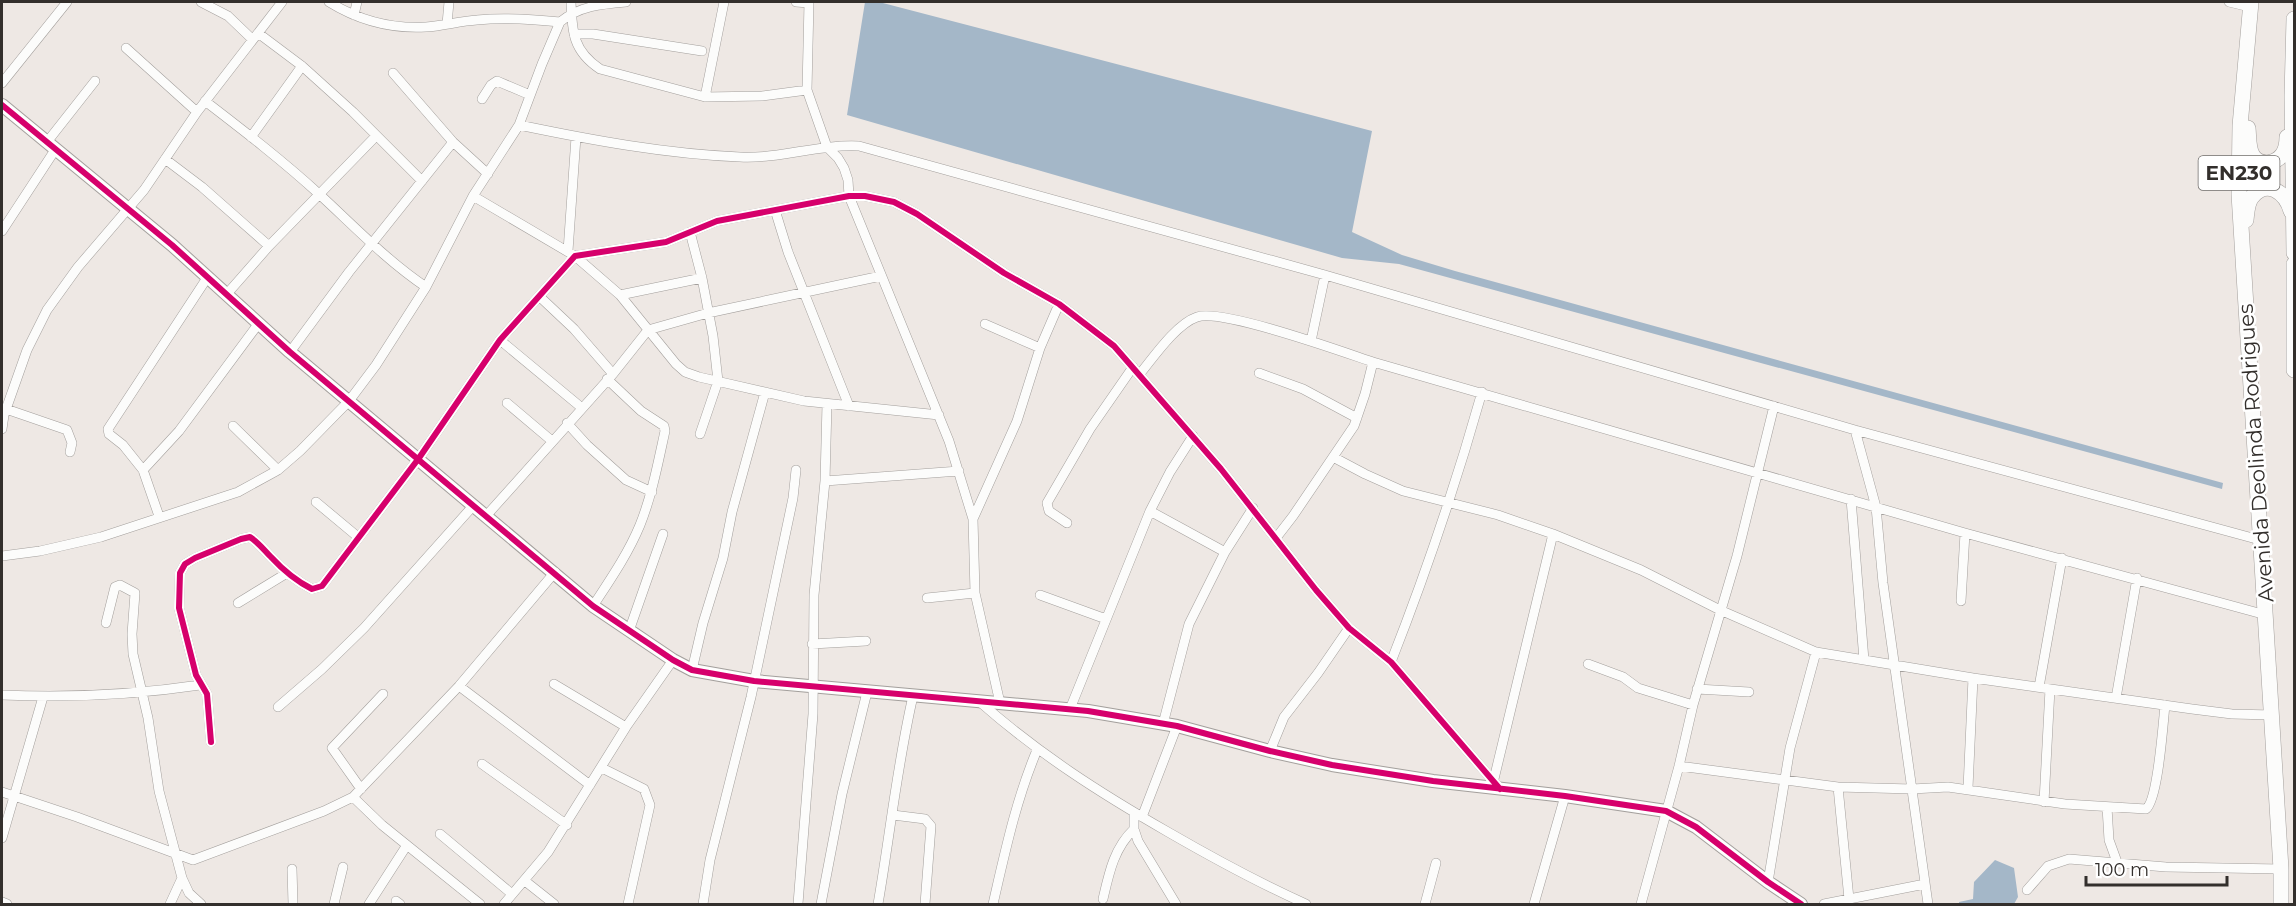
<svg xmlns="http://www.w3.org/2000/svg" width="2296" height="906" font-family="Montserrat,sans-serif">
<rect width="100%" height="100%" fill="#eee8e4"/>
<!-- water -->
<path fill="#a4b7c8" d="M865 2H879L1372 131 1352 232 1402 255 1455 271 2223 483 2222 489 1399 264 1342 258 847 115Z
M1995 860 2014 868 2018 897 2014 904H1959V902L1973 899 1974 882Z"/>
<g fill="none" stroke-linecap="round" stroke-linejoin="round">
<defs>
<path id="minor" d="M201 2 228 16 252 39
M329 2C358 20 391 29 426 27 443 26 460 21 477 20 504 17 532 19 560 22 579 6 602 4 626 2
M571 2C572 32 573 51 600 69L705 97 762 96 807 90
M796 2 809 3
M809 2 807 90 827 147 838 158 844 168 848 180 849 196 949 441 973 519 975 593 1000 703
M2229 2 2250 7
M354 15 357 2
M447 24 449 2
M258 33 302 66 353 112 422 181
M574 34H593L702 51
M126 48 197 112
M393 73 453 142 488 174
M2 83 67 2
M705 97 724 2
M482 99 491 85 497 81 530 95
M205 101C244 131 283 161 319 194 354 226 386 260 426 287
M519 125C591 140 666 154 740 157 780 159 819 144 859 146L1325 275 1855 430 2260 540
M251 137 302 66
M47 142 95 81
M165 159 202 187 269 246
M473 196 575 256 620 295 676 364 685 372 699 377 804 401 939 415
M775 210 788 252 849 406
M2 231 55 150
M690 232 702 278 713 336 718 381 700 434
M568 251 576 137
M207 278 108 429 109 434 123 445 143 470 179 431 259 323
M226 295 269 246 376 136
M620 295 702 278
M540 297 574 329 613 374
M985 324 1040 348
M500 340 582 408
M1311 341 1325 275
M290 352 349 272 453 142
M1259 373 1303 389 1357 418
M1139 375C1153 358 1176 324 1197 317 1222 308 1343 352 1373 362L1965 533 2266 615
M507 403 552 441
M6 409 67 430 72 443 70 452
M567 423 587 445 626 480 652 492
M233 426 278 470
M2 429 4 415 27 350 47 310 78 267 144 190 197 112 282 2
M1855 430 1876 507 1883 583 1928 904
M1333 457 1365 474 1403 491 1498 515 1553 534 1641 570 1720 610 1816 652 1973 678 2192 709 2232 714 2272 715
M143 470 159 516
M825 481 959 471
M1851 499 1864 660
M316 502 358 537
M1150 511 1225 552
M486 516 613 374 648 330 708 313 881 276
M973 519 1017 421 1040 348 1059 304
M1067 523 1049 511 1047 503 1090 429 1133 367
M1276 538 1293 516 1354 426 1365 394 1373 362
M2 556 40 551 101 537 238 492 278 470 300 451 349 401 376 365 426 287 473 196 519 125 542 64 560 22
M1040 595 1106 619
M927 598 975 593
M1961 601 1965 533
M238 603 287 573
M593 606C610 580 628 554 640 525 652 495 658 463 665 431L664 426 641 411 607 379
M106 623 115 587 120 585 135 593 132 634 133 654 148 718 159 791 182 878 189 893 201 904
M629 631 663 534
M812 644 866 641
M1391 662C1426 573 1456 484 1482 392
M1588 664 1623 677 1638 688 1693 705
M692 670 703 623 723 558 732 512 765 392
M554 684 626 727
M459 686 590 785
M2039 687 2062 558
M1697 689 1749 692
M2 695C69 698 133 695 200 685
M2116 698 2137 578
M980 702C1039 754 1100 793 1168 832 1213 858 1259 883 1306 904
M278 707 322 669 364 628 473 506
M1070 709 1150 511 1170 472 1193 436
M1163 724 1189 624 1225 552 1253 508
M211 742 207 694 196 675 179 608 180 573 185 564 195 558 241 539 250 537C259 543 264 550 271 557 283 570 296 581 312 589L322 586 419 458 500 340 575 256 666 242 717 221 849 196H865L894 202 917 214 1004 273 1059 304 1114 346 1221 469 1316 590 1349 628 1391 662 1500 789
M1270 751 1284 717 1318 673 1349 628
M482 764 567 825
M1679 766 1838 787 1912 789 1948 787 2065 804 2146 809C2158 800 2163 724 2165 705
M602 768 644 789 650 805 628 904
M1494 779 1553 534
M1838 787 1849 899
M1968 788 1973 678
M361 789 332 748 383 694
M2 792 77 817 193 860 324 811 353 797 459 686 555 572
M353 797 382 825 480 904
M2044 802 2050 689
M2107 807 2109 840 2117 862
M1134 814V829L1138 841 1176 904
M893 815 925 819 931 826 925 904
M1142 817 1177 726
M440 834 512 894
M2 838 43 697
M292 869 293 904
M525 881 554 904
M1768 882 1790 748 1816 652
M2027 890 2048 866 2069 859 2166 867 2281 869
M1103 899C1109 873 1114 848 1134 829
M396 901 400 904
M2 902 7 904
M170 904 182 878
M334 904 343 867
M369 904 407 845
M504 904 548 852 626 727 673 660
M703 904 710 860 751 697 793 498 796 470
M798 904 813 714 814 595 825 481 827 404
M821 904 842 794 867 692
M878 904C890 835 897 765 913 696
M993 904C1005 852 1016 800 1037 750
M1425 904 1436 863
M1534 904 1565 796
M1641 904 1679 766 1693 705 1737 556 1774 406
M1824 904 1925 884"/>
<path id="tertiary" d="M2 105 172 245 290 352 593 606 673 660 692 670 754 681 1088 711 1177 726 1270 751 1332 765 1433 781 1565 796 1666 811 1696 827 1768 882 1801 904"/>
<path id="trunk" d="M2251 2 2240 126 2239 194 2281 869V904
M2294 19 2292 96 2294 253
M2248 128C2249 137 2248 149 2253 156 2260 166 2275 164 2282 155 2286 150 2287 144 2287 137
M2246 220C2247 212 2247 203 2252 197 2267 178 2286 193 2291 211
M2294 264V370"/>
</defs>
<!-- minor casing -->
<use href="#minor" stroke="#a39f9c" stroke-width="10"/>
<!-- tertiary casing -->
<use href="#tertiary" stroke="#a39f9c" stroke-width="14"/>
<!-- trunk casing -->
<use href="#trunk" stroke="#a39f9c" stroke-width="16"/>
<!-- minor -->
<use href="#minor" stroke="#fcfcfb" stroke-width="9"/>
<!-- tertiary -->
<use href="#tertiary" stroke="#fcfcfb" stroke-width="12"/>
<!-- trunk -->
<use href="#trunk" stroke="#fcfcfb" stroke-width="15"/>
<defs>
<path id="cycleway" d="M2 105 172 245 290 352 593 606 673 660 692 670 754 681 1088 711 1177 726 1270 751 1332 765 1433 781 1565 796 1666 811 1696 827 1768 882 1801 904
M211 742 207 694 196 675 179 608 180 573 185 564 195 558 241 539 250 537C259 543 264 550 271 557 283 570 296 581 312 589L322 586 419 458 500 340 575 256 666 242 717 221 849 196H865L894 202 917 214 1004 273 1059 304 1114 346 1221 469 1316 590 1349 628 1391 662 1500 789"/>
</defs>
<!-- cycleway casing -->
<use href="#cycleway" stroke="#fff" stroke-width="10"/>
<!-- cycleway -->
<use href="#cycleway" stroke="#d6006c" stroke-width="6"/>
</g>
<g text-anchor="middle" stroke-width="5" stroke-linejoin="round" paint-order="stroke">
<!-- shield labels -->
<rect fill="#fff" stroke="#706d6b" stroke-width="1.5" x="2198.5" y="156" width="81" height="34" rx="4.5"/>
<g font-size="20" font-weight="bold" fill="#332f2c">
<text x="2239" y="180">EN230</text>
</g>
<!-- street labels -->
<g font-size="21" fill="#332f2c" stroke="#fff">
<text transform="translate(2256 453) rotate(-94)" y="7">Avenida Deolinda Rodrigues</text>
</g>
</g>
<!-- border -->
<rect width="2296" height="906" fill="none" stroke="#332f2c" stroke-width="6"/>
<!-- scale -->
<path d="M2086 876v9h141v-9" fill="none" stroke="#332f2c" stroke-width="3"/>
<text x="2095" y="876" font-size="18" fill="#332f2c" stroke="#ffffff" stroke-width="4.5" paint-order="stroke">100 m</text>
</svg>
